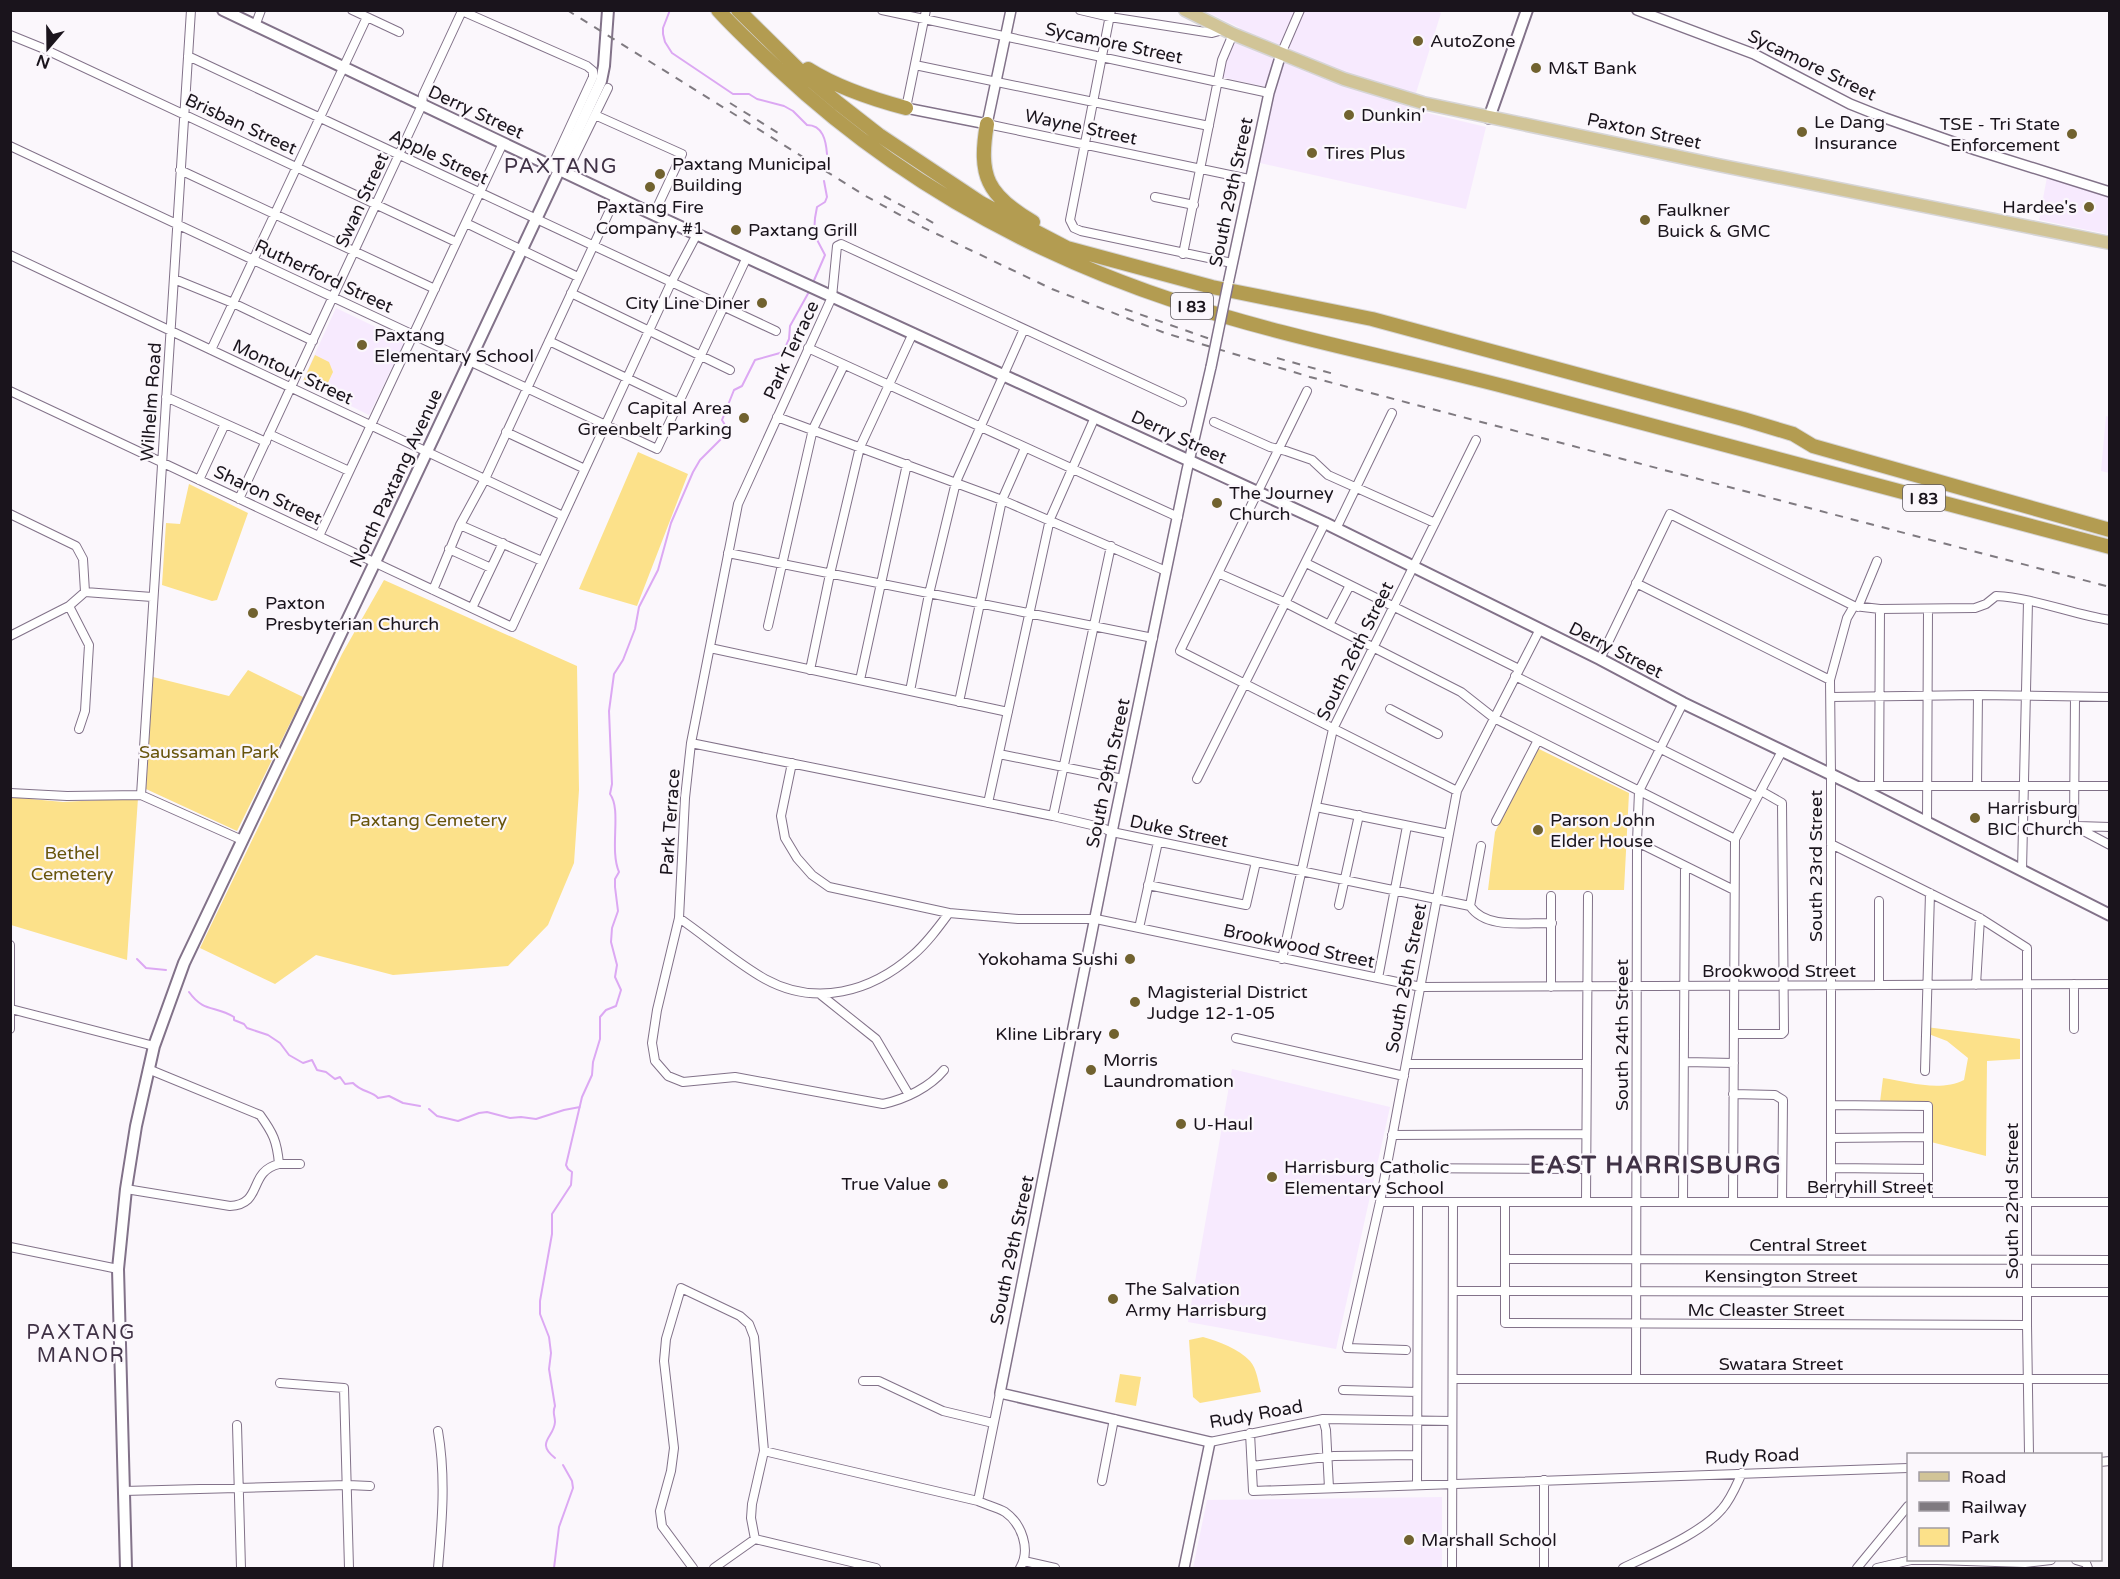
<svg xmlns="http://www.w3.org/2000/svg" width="2120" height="1579" font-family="'Varela Round',sans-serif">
<rect width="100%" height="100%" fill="#fbf7fc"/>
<!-- built -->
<path fill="#f7eafe" d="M1434 10 1441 13 1411 109 1486 127 1466 209 1260 163 1275 89 1221 77 1227 51 1240 28 1204 11Z
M2047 177 2109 196 2107 234 2039 220Z
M336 308 405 341 369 415 302 382Z
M2106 416 2109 417V473L2101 471Z
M1232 1069 1390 1107 1336 1349 1188 1322Z
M1442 1497V1568H1193L1207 1500Z"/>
<!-- green -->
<path fill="#fce18a" d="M315 355 329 362 333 372 324 391 303 381Z
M638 452 688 474 637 606 579 589Z
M189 484 248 513 217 600 212 601 162 585 166 523 180 524Z
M384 580 577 666 579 790 574 863 548 925 508 966 393 975 316 955 275 984 200 948 342 654Z
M248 670 303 697 237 831 146 789 153 677 229 696Z
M1537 748 1629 793 1624 890H1488L1495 832Z
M10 797 63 802 138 798 127 960 11 925Z
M1926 1027 2020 1039V1059L1987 1061 1986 1156 1931 1142 1930 1104 1880 1102 1883 1078C1908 1082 1940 1092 1964 1080L1968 1058 1947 1041 1926 1033Z
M1203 1337C1218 1341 1239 1349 1250 1361 1257 1369 1258 1382 1261 1392L1200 1403 1193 1397 1189 1340Z
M1120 1374 1141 1377 1136 1406 1115 1402Z"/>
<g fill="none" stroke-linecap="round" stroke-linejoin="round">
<!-- stream -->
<path stroke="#dca8f3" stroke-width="2" d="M670 10 663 28V34L665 42 672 53 733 94H749L757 99 784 106 793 111 807 125C823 125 826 141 827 154
M812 285 825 255 814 234 815 218 817 207 825 202 827 197 824 181
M137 959 146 968 166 970
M189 992C204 1013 215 1005 234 1017V1020L244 1024 247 1028 268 1035 280 1043 289 1055 303 1063 312 1060 317 1070 326 1072 335 1079 340 1077 345 1084 353 1083C361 1092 372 1091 378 1098L389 1096 403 1103 420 1106
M429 1109 437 1116 458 1121 479 1113 487 1112 510 1118 521 1117 536 1119 564 1110 580 1107
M555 1458C535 1442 554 1438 555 1422 555 1415 552 1413 555 1406L549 1369 551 1353 549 1337 540 1314V1301L552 1234V1214L571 1185 572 1172 568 1169 566 1165 582 1097 592 1075 593 1062 600 1039V1017L606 1010 616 1006 621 990 615 977 617 965 611 942 612 928 618 911 615 887V879L619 872C609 849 622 810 610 794L612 784 609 711 614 674 623 660 635 629 639 607 658 570 671 523 693 472 700 460 722 438 724 433 725 425 722 420 734 390 742 386 755 360 780 353 785 348 789 339 790 326 810 290
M554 1568 559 1527 573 1488 572 1481 563 1465"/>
<defs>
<path id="minor" d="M352 10 399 32
M882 10 1269 93
M1080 10 1110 17 1212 33 1223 30
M1111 10 1070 220 1074 228 1081 231 1232 263
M255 26 261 10
M10 35 42 48 456 242
M1281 54 1300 10
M188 56 776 331
M915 65 1209 126
M906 108 926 10
M595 115 682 154 654 214
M987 124 1249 179
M10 146 657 449 747 257
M180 170 435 289
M566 174 608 88
M1155 197 1194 205
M466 223 578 277
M1183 254 1222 60 1233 34
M10 255 563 516
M174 279 233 303 313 341
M571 293 730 370
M549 341 679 403
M808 348 1178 517
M211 350 367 17
M10 391 512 627 671 283 697 234
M1307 391 1180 651 1457 791
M166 397 266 442
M777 417 1002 500 1166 571
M1214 422 1270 447 1286 451 1312 460 1328 475 1435 523
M506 432 585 469
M269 434 349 471
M199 480 225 424
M239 499 422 105 423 95 462 11 587 66 593 71V77L552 166
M10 514 76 546 83 559 85 592
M460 525 542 561
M1336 529 1392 413
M319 536 503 143
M449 549 491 568
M728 553 1153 638
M1306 563 1519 669
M1218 573 1286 603 1461 692 1494 718 1735 839
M1636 583 1830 680
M433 590 460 525 485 479 616 197
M69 606 89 645 85 711 79 729
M1858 607 1877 561
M472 608 503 543
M1329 625 1350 585
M768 626 813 429 844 365
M10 636 69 606 85 592 152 597
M710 648 1008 712
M1600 659 1670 514 1854 606 1880 609 1975 608 1986 604 1996 596C2035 598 2071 614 2110 620
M810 670 830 574 860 447 913 333
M1515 676 1757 797
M860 680 907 464
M910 691 929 594 956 482 1024 329
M1831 697 1978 695 2110 697
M959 702 1002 500 1025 448
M1390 709 1438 734
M691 743 1053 816 1100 827 1112 832 1470 906C1486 930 1526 922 1552 923
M999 754 1123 779
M792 763 781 816 785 838 797 858 812 875 829 887 949 913
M1197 779 1325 523
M1859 786H2110
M1879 786 1880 609
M1977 786 1978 695
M10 793 67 796 141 795 242 840
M141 795 191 10
M988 803 1050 519 1095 417
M1316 807 1449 834
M1053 816 1111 546
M1496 821 1538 740
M1927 822 1928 609
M2074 826 2075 697
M2074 826 2110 845
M2078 826 2110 827
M1637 842 1734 890
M1831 844 1980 918 2027 948V1325L2029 1454
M2022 871 2028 601
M1148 885 1246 905 1256 862
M1339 905 1359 815
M1470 906 1481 846
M679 918C708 938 735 962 765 979 816 1007 871 992 913 955 927 943 938 928 949 913L1018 919H1096L1421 987 2110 984
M1139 928 1158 842
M10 945V1029
M1282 959 1333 729 1476 440
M1378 978 1407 826
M1879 985V901
M1976 985 1980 918
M1551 987V896
M821 995 876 1039 909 1095
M11 1009 154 1046
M2074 1029V984
M1734 1034H1782L1784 1032 1782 803 1761 791
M1236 1038 1404 1076
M1685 1062 1734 1063
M1406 1064H1587
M944 1070C930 1087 906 1099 883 1104L735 1077 683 1082 668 1076 655 1061 652 1043 657 1010 679 918 685 798 691 743 738 504 832 297 837 246 841 244 1182 402
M1925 1071 1930 893
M1733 1094 1775 1095 1783 1100 1782 1202
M1831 1105 1928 1106V1202
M1392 1135 1586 1134
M1831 1138 1928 1137
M279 1164H300
M1386 1168 1586 1169
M1831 1168 1928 1169
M126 1189 230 1206C264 1204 247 1172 279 1164 277 1141 273 1133 260 1115L148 1069
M1380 1202H2110
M1505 1202V1323L2027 1325
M1586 1202 1588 896
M1683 1202 1685 867
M1733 1202 1735 839 1782 751
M1831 1202V775L1830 680 1847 618 1854 606
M10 1247 118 1269
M1506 1259 2110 1260
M1453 1291 2110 1292
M1406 1350 1347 1348 1380 1202 1457 791 1540 629
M1636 1378 1637 842 1639 791 1683 703
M1453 1379H2110
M863 1381H879L943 1411 993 1423
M280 1383 344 1388 349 1568
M1343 1390 1417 1392
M1323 1419 1326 1430 1329 1488
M237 1425 241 1568
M438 1431C446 1477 442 1522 438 1568
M1250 1433 1253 1491 1908 1468
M1210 1442 1323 1419 1452 1421
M764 1451 978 1501C986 1505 997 1507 1005 1512 1022 1524 1031 1550 1020 1568
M2100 1462 2110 1461
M1252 1466 1334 1456 1417 1455
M1102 1481 1114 1419
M1417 1485 1418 1202
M124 1491 348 1485 370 1486
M978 1501 1000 1393
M1937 1560 2025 1563 2051 1560
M2076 1560 2086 1563 2088 1568
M1024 1561 1055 1568
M693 1568 662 1526 660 1511 671 1471 674 1448 664 1361 666 1339 681 1288 740 1316 749 1324 754 1337 764 1451 752 1504 751 1518 755 1539
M714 1568 755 1539 876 1568
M1452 1568 1453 1202
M1544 1568V1480
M1623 1568C1651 1554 1701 1534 1722 1509 1731 1499 1736 1486 1742 1473
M1857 1568 1908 1506
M1877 1568 1911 1560H1936"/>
<path id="tertiary" d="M1637 10 1754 54 1850 104 1885 118 1976 150 2110 192
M906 108 987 124 1011 10
M1228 284 1269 93 1281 54
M1184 1568 1210 1442 1000 1393 1112 832 1187 470 1211 367"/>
<path id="secondary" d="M223 10 646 211 1325 523 1600 659 1683 703 1855 786 2110 915
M1489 118 1527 10
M126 1568 118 1269 126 1189 136 1126 154 1046 184 963 375 562 601 81 604 66 608 10"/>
<path id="primary" d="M1185 10 1233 34 1344 79 1423 103 1718 165 2110 243"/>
<path id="motorway" d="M718 10C737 31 758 50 778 69 893 177 1027 252 1175 301 1284 337 1396 358 1507 387 1708 440 1909 493 2110 547
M738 10 800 71 838 103 879 135 981 203 1067 248 1212 287 1372 319 1743 419 1793 434 1813 446 2110 530
M808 69C838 88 872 99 906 108
M987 124C978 176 987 195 1033 222"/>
</defs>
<!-- minor casing -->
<use href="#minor" stroke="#827289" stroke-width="10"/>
<!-- tertiary casing -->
<use href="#tertiary" stroke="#827289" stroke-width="12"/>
<!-- secondary casing -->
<use href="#secondary" stroke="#827289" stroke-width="14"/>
<!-- primary casing -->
<use href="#primary" stroke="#d6d5d6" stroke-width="15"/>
<!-- motorway casing -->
<use href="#motorway" stroke="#d6d5d6" stroke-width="16"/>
<!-- minor -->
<use href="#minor" stroke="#fff" stroke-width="8"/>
<!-- tertiary -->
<use href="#tertiary" stroke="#fff" stroke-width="9"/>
<!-- secondary -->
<use href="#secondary" stroke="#fff" stroke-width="10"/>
<!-- primary -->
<use href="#primary" stroke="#d1c497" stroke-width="12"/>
<!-- motorway -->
<use href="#motorway" stroke="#b39c51" stroke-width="14"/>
<!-- rail -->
<path stroke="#7f7a80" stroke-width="2" stroke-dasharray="8 8" stroke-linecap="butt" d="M567 10 864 195 918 225 1052 289 1165 333 1310 377 2110 587
M730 103 778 133
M884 196 939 226
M1125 309 1210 339
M1277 358 1334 374"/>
<defs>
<path id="tertiary-bridge" d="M1211 367 1228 284"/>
</defs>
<!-- tertiary-bridge casing -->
<use href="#tertiary-bridge" stroke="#827289" stroke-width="12" stroke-linecap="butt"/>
<!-- tertiary-bridge -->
<use href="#tertiary-bridge" stroke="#fff" stroke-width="9"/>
</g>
<!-- markers -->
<g fill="#71622f" stroke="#fbf7fc" stroke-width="2">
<circle cx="1418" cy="41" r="6"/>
<circle cx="1536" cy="68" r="6"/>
<circle cx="1349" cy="115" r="6"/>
<circle cx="1802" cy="132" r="6"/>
<circle cx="2072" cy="134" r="6"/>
<circle cx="1312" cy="153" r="6"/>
<circle cx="660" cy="174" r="6"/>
<circle cx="650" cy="187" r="6"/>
<circle cx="2089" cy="207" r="6"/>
<circle cx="1645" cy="220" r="6"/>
<circle cx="736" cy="230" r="6"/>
<circle cx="762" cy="303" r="6"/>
<circle cx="362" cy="345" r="6"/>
<circle cx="744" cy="418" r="6"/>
<circle cx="1217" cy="503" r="6"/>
<circle cx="253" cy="613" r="6"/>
<circle cx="1975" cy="818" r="6"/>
<circle cx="1538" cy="830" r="6"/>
<circle cx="1130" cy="959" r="6"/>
<circle cx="1135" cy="1002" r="6"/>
<circle cx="1114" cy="1034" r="6"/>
<circle cx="1091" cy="1070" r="6"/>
<circle cx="1181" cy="1124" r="6"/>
<circle cx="1272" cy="1177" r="6"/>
<circle cx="943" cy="1184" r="6"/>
<circle cx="1113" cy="1299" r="6"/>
<circle cx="1409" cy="1540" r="6"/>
</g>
<g text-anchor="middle" stroke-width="4.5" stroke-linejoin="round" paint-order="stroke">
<!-- shield labels -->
<g fill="#fbf7fc" stroke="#5e585f" stroke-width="1.5">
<rect x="1171" y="293" width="42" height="26" rx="4.5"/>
<rect x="1903" y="485" width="42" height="26" rx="4.5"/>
</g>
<g font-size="16" font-weight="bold" fill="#1a141c">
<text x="1192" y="312">I 83</text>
<text x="1924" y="504">I 83</text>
</g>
<!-- poi labels -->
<g font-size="18" fill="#1a141c" stroke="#fbf7fc" text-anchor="start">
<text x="1430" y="47">AutoZone</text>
<text x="1548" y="74">M&amp;T Bank</text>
<text x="1361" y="121">Dunkin'</text>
<text x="1814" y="128">Le Dang<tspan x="1814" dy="21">Insurance</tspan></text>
<text x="2060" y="130" text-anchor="end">TSE - Tri State<tspan x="2060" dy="21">Enforcement</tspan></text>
<text x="1324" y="159">Tires Plus</text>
<text x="672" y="170">Paxtang Municipal<tspan x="672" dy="21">Building</tspan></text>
<text x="650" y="213" text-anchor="middle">Paxtang Fire<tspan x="650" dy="21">Company #1</tspan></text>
<text x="2077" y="213" text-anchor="end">Hardee's</text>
<text x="1657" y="216">Faulkner<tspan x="1657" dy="21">Buick &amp; GMC</tspan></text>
<text x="748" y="236">Paxtang Grill</text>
<text x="750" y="309" text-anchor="end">City Line Diner</text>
<text x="374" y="341">Paxtang<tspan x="374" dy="21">Elementary School</tspan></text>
<text x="732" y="414" text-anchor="end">Capital Area<tspan x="732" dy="21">Greenbelt Parking</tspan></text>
<text x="1229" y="499">The Journey<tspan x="1229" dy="21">Church</tspan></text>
<text x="265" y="609">Paxton<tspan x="265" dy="21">Presbyterian Church</tspan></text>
<text x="1987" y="814">Harrisburg<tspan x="1987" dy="21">BIC Church</tspan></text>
<text x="1550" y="826">Parson John<tspan x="1550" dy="21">Elder House</tspan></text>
<text x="1118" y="965" text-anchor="end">Yokohama Sushi</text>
<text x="1147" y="998">Magisterial District<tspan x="1147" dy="21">Judge 12-1-05</tspan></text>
<text x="1102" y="1040" text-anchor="end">Kline Library</text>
<text x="1103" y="1066">Morris<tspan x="1103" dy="21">Laundromation</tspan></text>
<text x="1193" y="1130">U-Haul</text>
<text x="1284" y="1173">Harrisburg Catholic<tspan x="1284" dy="21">Elementary School</tspan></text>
<text x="931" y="1190" text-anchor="end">True Value</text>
<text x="1125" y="1295">The Salvation<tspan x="1125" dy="21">Army Harrisburg</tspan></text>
<text x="1421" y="1546">Marshall School</text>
</g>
<!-- street labels -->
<g font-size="18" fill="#1a141c" stroke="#fbf7fc">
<text transform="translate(1114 43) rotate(12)" y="6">Sycamore Street</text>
<text transform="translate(1812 65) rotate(26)" y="6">Sycamore Street</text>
<text transform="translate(476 112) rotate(25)" y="6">Derry Street</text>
<text transform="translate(241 124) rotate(25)" y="6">Brisban Street</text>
<text transform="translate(1081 127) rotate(12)" y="6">Wayne Street</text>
<text transform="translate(1644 131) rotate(12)" y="6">Paxton Street</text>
<text transform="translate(439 157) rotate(25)" y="6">Apple Street</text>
<text transform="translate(1231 192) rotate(-78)" y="6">South 29th Street</text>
<text transform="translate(362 200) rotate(-65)" y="6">Swan Street</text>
<text transform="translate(324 276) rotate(25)" y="6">Rutherford Street</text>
<text transform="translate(791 350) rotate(-65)" y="6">Park Terrace</text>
<text transform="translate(293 372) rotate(25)" y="6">Montour Street</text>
<text transform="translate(151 402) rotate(-86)" y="6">Wilhelm Road</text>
<text transform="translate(1179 437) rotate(25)" y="6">Derry Street</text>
<text transform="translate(396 478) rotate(-65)" y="6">North Paxtang Avenue</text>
<text transform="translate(268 495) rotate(25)" y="6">Sharon Street</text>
<text transform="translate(1616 650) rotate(27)" y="6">Derry Street</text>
<text transform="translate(1355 651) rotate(-64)" y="6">South 26th Street</text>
<text transform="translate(1108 773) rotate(-78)" y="6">South 29th Street</text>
<text transform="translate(670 822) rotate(-86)" y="6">Park Terrace</text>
<text transform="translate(1179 831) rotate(12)" y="6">Duke Street</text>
<text transform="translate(1816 866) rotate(-90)" y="6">South 23rd Street</text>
<text transform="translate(1299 946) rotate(12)" y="6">Brookwood Street</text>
<text x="1779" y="977">Brookwood Street</text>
<text transform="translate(1406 978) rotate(-79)" y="6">South 25th Street</text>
<text transform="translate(1622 1035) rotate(-90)" y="6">South 24th Street</text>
<text x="1870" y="1193">Berryhill Street</text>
<text transform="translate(2012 1201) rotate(-90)" y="6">South 22nd Street</text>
<text x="1808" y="1251">Central Street</text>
<text transform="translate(1012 1250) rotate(-78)" y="6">South 29th Street</text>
<text x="1781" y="1282">Kensington Street</text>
<text x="1766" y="1316">Mc Cleaster Street</text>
<text x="1781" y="1370">Swatara Street</text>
<text transform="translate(1256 1414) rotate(-10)" y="6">Rudy Road</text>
<text transform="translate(1752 1456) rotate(-2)" y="6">Rudy Road</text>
</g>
<!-- park labels -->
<g font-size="18" fill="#68550c" stroke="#fbf7fc">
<text x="209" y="758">Saussaman Park</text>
<text x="428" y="826">Paxtang Cemetery</text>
<text x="72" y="859">Bethel<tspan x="72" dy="21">Cemetery</tspan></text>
</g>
<!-- neighbourhood labels -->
<g font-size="20" letter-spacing="1.5" fill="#403246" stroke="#fbf7fc">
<text x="81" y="1339">PAXTANG<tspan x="81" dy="23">MANOR</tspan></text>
</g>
<!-- quarter labels -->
<g font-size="21" letter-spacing="1.5" fill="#403246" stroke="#fbf7fc">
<text x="561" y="173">PAXTANG</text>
</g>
<!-- district labels -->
<g font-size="24" font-weight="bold" letter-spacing="1.5" fill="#403246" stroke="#fbf7fc">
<text x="1656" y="1173">EAST HARRISBURG</text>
</g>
</g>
<!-- border -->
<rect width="2120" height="1579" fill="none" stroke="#1a141c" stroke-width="24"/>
<!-- legend -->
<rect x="1907" y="1453" width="195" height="108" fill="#fbf7fc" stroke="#a19ca2" stroke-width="1.5"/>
<rect x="1919" y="1472" width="30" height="9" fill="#d1c497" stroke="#a19ca2" stroke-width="1.5"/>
<text x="1961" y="1483" font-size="18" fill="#1a141c">Road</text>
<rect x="1919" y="1502" width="30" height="9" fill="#7f7a80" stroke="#a19ca2" stroke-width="1.5"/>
<text x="1961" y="1513" font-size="18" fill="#1a141c">Railway</text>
<rect x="1919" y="1528" width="30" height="18" fill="#fce18a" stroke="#a19ca2" stroke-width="1.5"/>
<text x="1961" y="1543" font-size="18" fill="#1a141c">Park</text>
<!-- north arrow -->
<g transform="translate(48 48) rotate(200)" stroke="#fbf7fc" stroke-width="4.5" paint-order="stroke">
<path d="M0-4.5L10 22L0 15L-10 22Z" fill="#1a141c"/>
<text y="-9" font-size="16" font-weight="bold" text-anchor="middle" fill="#1a141c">N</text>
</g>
</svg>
